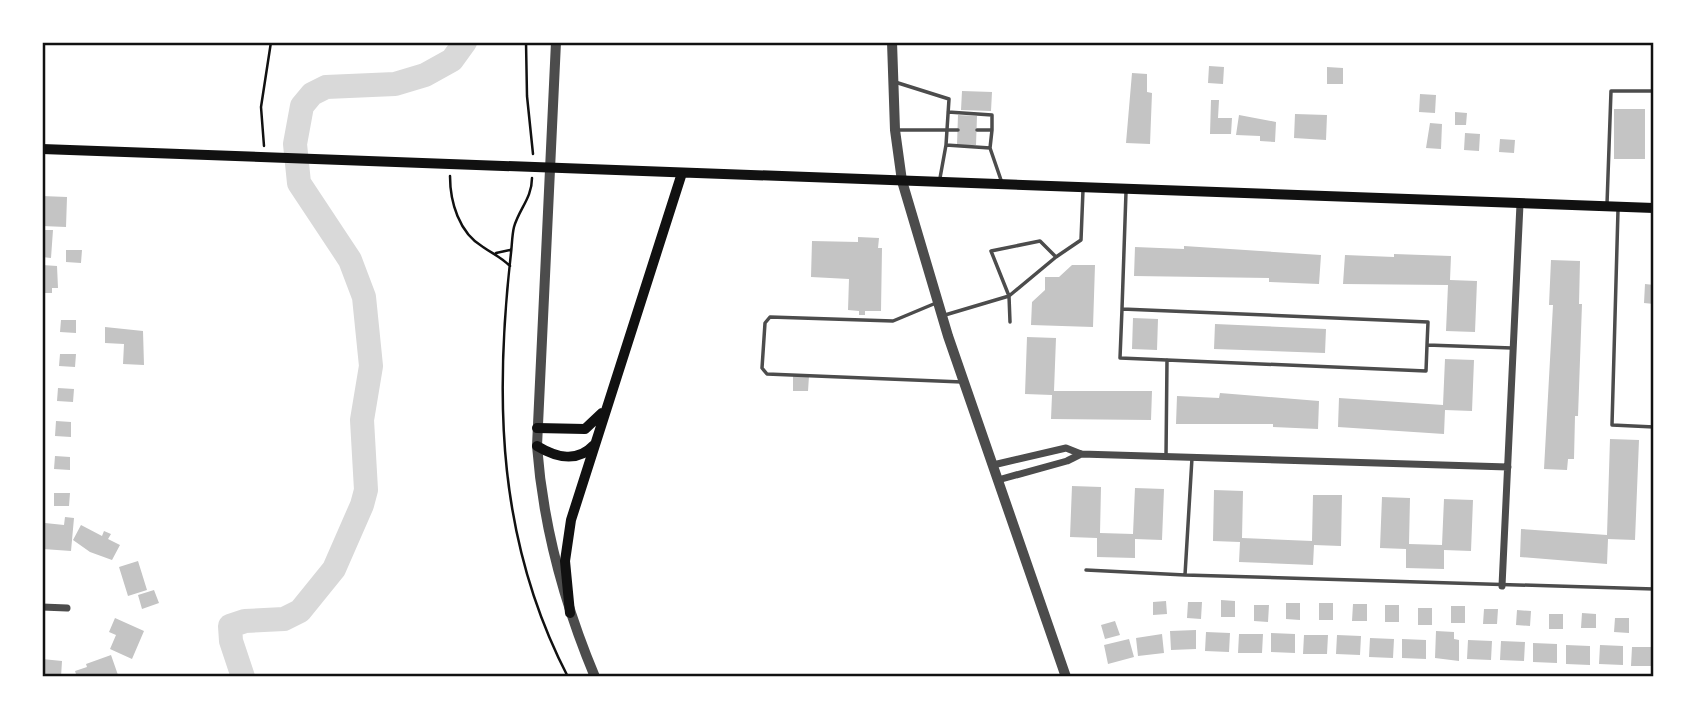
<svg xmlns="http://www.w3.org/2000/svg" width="1696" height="719" font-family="'Roboto Serif',serif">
<rect width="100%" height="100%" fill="#fff"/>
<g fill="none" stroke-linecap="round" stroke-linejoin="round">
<!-- river -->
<path stroke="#d9d9d9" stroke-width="24" d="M243 677 231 641 230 626 245 621 284 619 300 611 334 569 362 505 366 490 362 420 371 366 364 297 350 260 299 183 295 144 302 106 312 94 326 87 395 84 425 75 452 60 465 42"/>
</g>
<!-- building -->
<path fill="#c4c4c4" d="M1209 66 1224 67 1223 84 1208 83Z
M1327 67 1343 68V84H1327Z
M1132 73 1147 74V92L1152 93 1150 144 1126 143Z
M962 91 992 92 991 111 961 110Z
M1420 94 1436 95 1435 113 1419 112Z
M1211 100H1219L1218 118H1232L1231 134H1210Z
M1614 109H1645V159H1614Z
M1455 112 1467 113 1466 125H1455Z
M1295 114 1327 115 1326 140 1294 138Z
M958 115 977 116 976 145H957Z
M1239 115 1276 122 1275 142 1260 141V136L1236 135Z
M1430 123 1442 124 1441 149 1426 148Z
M1465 133 1480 134 1479 151 1464 150Z
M1500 139 1515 140 1514 153 1499 152Z
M42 196 67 197 66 227 42 226Z
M42 230H53L51 258 42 257Z
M858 237 879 238 878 248H882L881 311H865V315H859V311L848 310 849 279 811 277 812 241 858 242Z
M1184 246 1321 255 1319 284 1269 282V278L1134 276 1135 247 1184 249Z
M66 250H82L81 263 66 262Z
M1394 254 1451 256 1450 280 1477 281 1475 332 1446 331 1448 285 1343 284 1345 255 1394 257Z
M1551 260 1580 261 1579 304H1582L1578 416H1575L1574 459H1568L1567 470 1544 469 1553 305H1549Z
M42 265 57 266 58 288H52V293H42Z
M1072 265H1095L1093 327 1031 325 1032 302 1045 290V277H1059Z
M1645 284 1654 285V304L1644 303Z
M1133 318 1158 319 1157 350 1132 349Z
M61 320H76V333L60 332Z
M1215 324 1326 329 1325 353 1214 349Z
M105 327 143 331 144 365 123 364 124 344 105 343Z
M1027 337 1056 338 1054 391H1152L1151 420 1051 419 1052 395 1025 394Z
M60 354H76L75 367 59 366Z
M1445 359 1474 360 1472 411 1445 410 1444 434 1338 427 1339 398 1443 405Z
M793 376H809L808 391H793Z
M58 388 74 389 73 402 57 401Z
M1220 393 1319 401 1318 429 1273 427V424H1176L1177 396 1219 398Z
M56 421 71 422V437L55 436Z
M1610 439 1639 440 1635 540 1608 539 1607 564 1520 557 1521 529 1607 535Z
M55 456 70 457V470L54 469Z
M1072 486 1101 487 1100 533 1133 534 1135 488 1164 489 1162 540 1135 539V558L1097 557V538L1070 537Z
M1214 490 1243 491 1242 538 1312 541 1313 495H1342L1341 546 1314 545 1313 565 1239 562 1240 542 1213 541Z
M54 493H70L69 506H54Z
M1382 497 1410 498 1409 544 1442 545 1444 499 1473 500 1471 551 1444 550V569L1406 568V549L1380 548Z
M65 517 74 518 71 551 43 549 45 523 64 525Z
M81 525 102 536 104 531 111 534 108 539 120 545 112 560 90 552 73 540Z
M138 561 147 590 128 596 119 567Z
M154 590 159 603 142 609 138 595Z
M1221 600 1235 601V617H1221Z
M1166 601 1167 614 1153 615V602Z
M1188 602H1202L1201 619 1187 618Z
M1286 603H1300V620L1286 619Z
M1319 603H1333V620H1319Z
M1353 604H1367V621H1352Z
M1254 605H1269L1268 622 1254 621Z
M1385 605H1399V622H1385Z
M1451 606H1465V623H1451Z
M1418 608H1432V625H1418Z
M1484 609H1498L1497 624H1483Z
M1517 610 1531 611 1530 626 1516 625Z
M1582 613 1596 614V628H1581Z
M1549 614H1563V629H1549Z
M115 618 144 631 132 659 110 649 116 635 109 632Z
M1615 618H1629V633L1614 632Z
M1115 621 1120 635 1105 639 1101 625Z
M1196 630V649L1171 650 1170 631Z
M1436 631 1454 632V639L1459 640V661L1435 658Z
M1206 632 1230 633 1229 652 1205 651Z
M1271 633 1295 634V653L1271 652Z
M1162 634 1164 653 1138 656 1136 638Z
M1239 634H1263L1262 653H1238Z
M1304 635H1328L1327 654H1303Z
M1337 635 1361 636 1360 655 1336 654Z
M1370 638 1394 639 1393 658 1369 657Z
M1129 639 1134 657 1108 664 1104 645Z
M1402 639 1426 640V659L1402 658Z
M1468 640 1492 641 1491 660 1467 659Z
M1501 641 1525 642 1524 661 1500 660Z
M1533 643 1557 644V663L1533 662Z
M1566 645 1590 646V665L1566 664Z
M1600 645 1623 646V665L1599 664Z
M1632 647H1654V666H1631Z
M111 655 118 675 77 677 75 671 87 667 86 664Z
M42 659 62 661 61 677H42Z"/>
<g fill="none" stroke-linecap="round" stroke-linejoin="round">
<!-- path -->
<path stroke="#111" stroke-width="2.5" d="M526 42 527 96 533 154
M264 146 261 107 271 42
M450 176C450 202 459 233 483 247 493 254 501 257 510 266
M532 178C532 198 519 209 514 227 512 235 512 245 511 253 494 402 498 542 568 677
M496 253 510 250"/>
<!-- service -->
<path stroke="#4c4c4c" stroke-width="3.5" d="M895 82 949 99 946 145
M948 112 992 115V130
M897 130H958
M977 130H992L990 148
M940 178 946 145 990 148 1001 180
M1607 204 1611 91H1654
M1618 210 1612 425 1654 427
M1056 257 1009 296 991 251 1040 241 1056 257 1081 240 1083 190
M936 303 893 321 770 317 765 323 762 368 767 374 962 382
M1122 309 1126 192
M945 315 1009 296 1010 322
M1427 345 1428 322 1122 309 1120 358 1426 371 1427 345 1512 348
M1166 456 1167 360
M1192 458 1185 575 1654 589
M1086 570 1185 575"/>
<!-- minor -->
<path stroke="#4c4c4c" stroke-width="7" d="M993 465 1066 448 1081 454 1508 467
M998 480 1067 461 1081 454
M1502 586 1520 204
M42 607 67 608"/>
<!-- tertiary -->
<path stroke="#4c4c4c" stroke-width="10" d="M556 42 537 446C543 526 564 603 595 677
M892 42 895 130 902 181 948 336 1066 677"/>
<!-- secondary -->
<path stroke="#111" stroke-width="10" d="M42 149 1654 208
M537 428 585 429 602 413
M537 446C557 458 577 463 594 445
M570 613 565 561 571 520 682 173"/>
</g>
<!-- border -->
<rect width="1696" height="719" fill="none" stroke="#ffffff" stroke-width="88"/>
<rect x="44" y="44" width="1608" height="631" fill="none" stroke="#111" stroke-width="2.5"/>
</svg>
